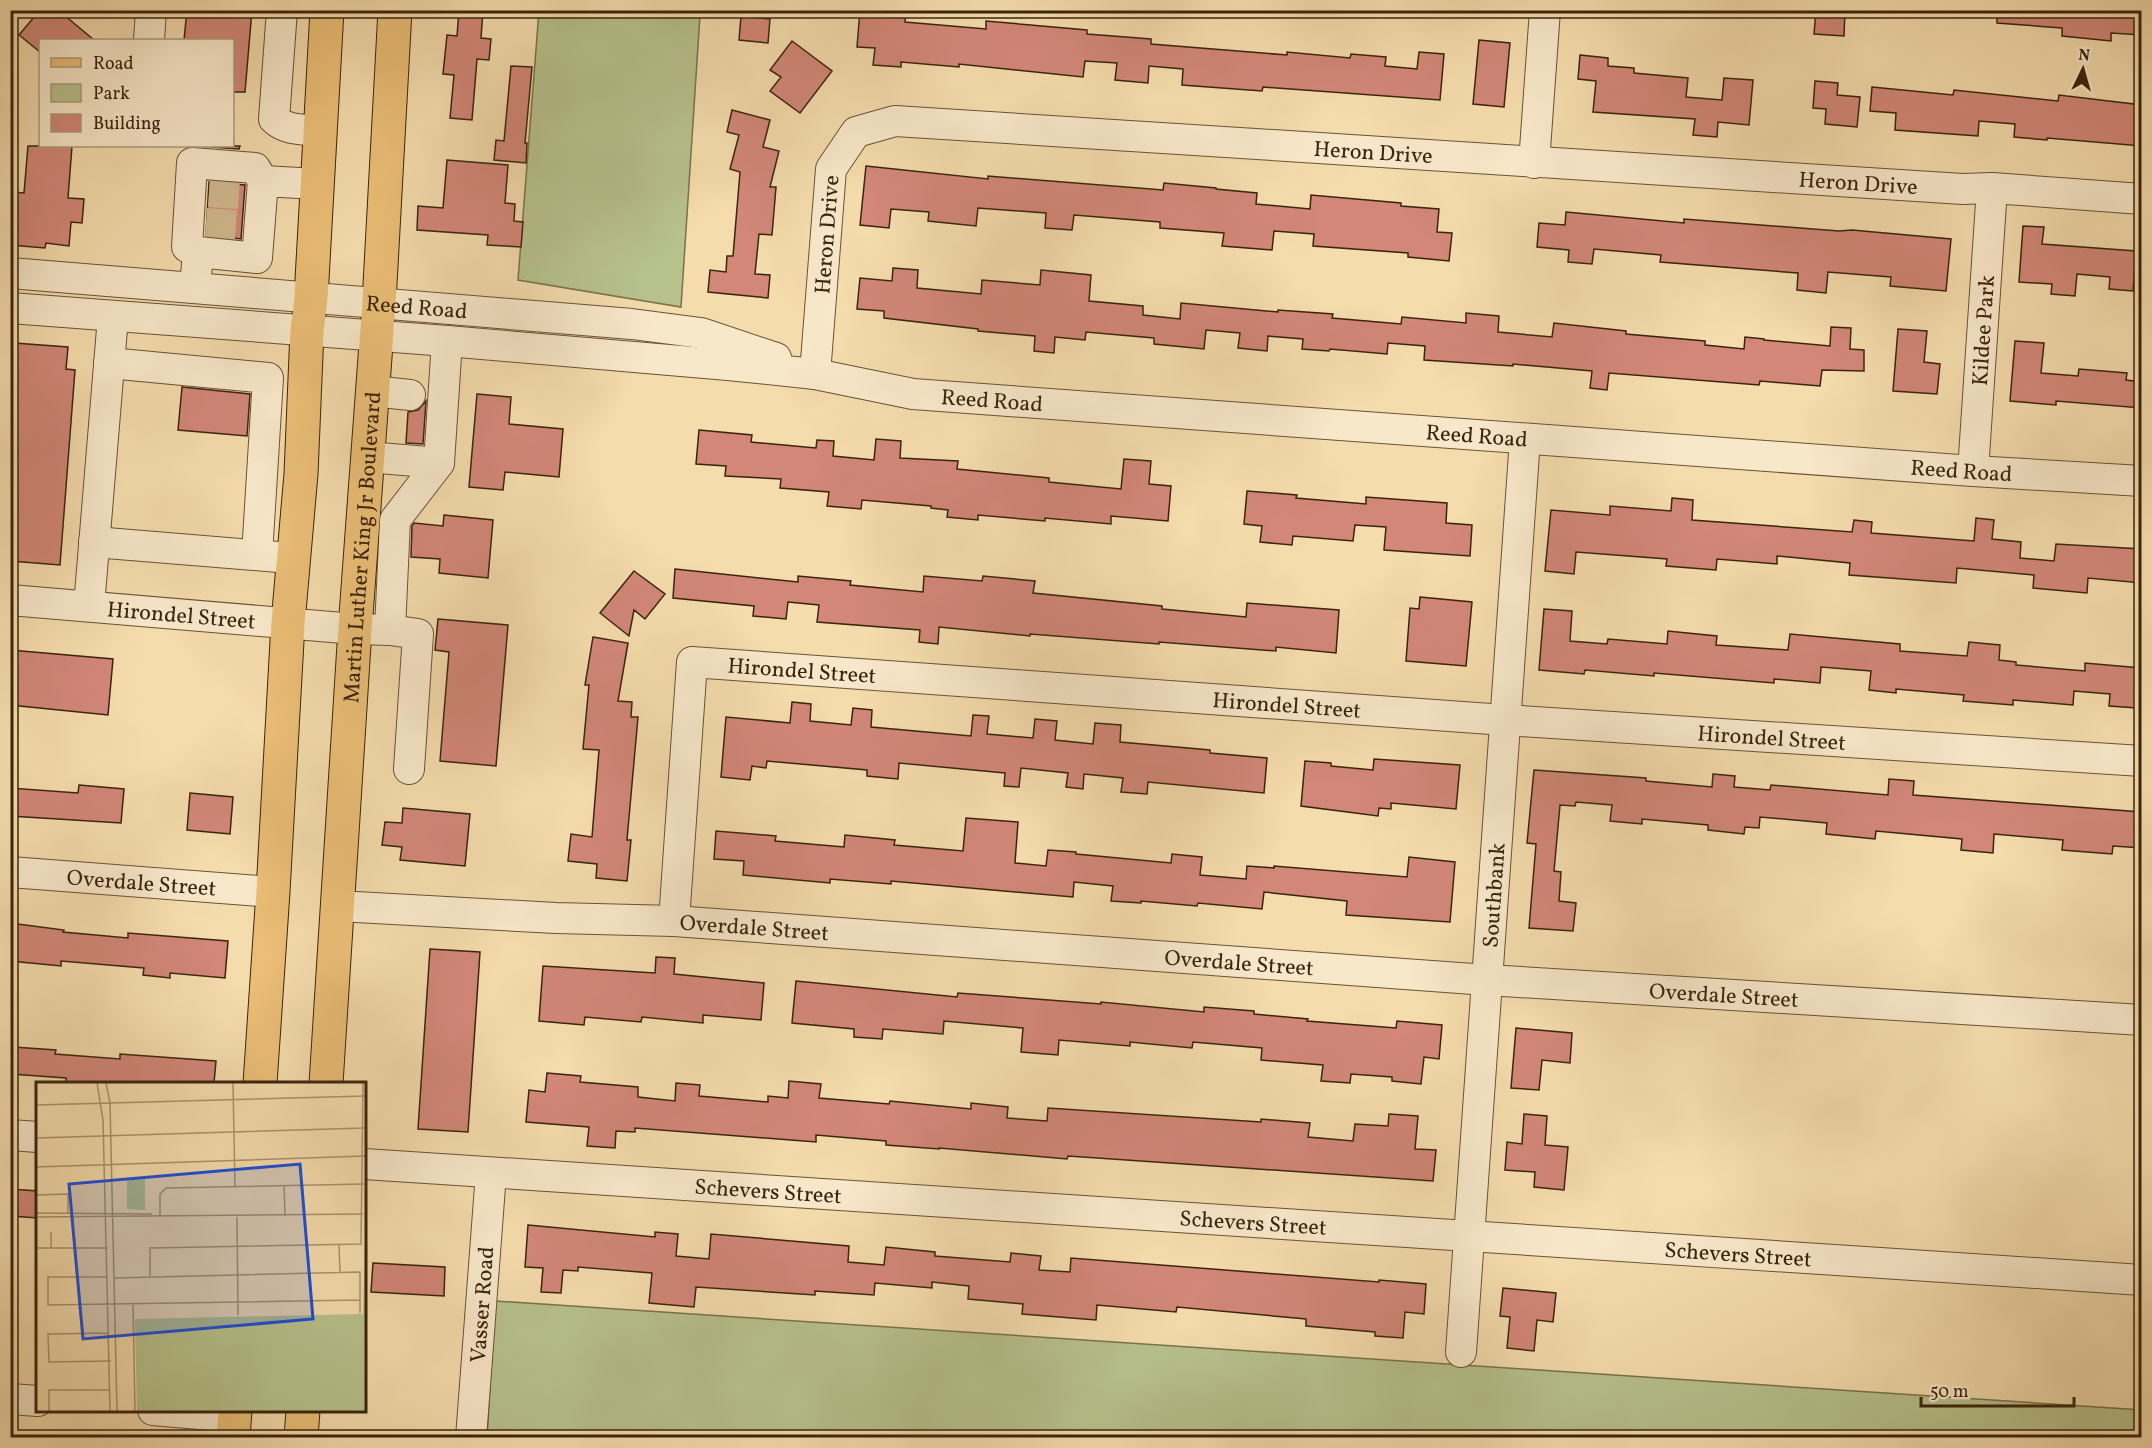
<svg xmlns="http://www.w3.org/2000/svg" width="2152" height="1448" font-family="Vollkorn,serif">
<rect width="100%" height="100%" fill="#f5dcad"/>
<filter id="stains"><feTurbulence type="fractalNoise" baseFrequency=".00333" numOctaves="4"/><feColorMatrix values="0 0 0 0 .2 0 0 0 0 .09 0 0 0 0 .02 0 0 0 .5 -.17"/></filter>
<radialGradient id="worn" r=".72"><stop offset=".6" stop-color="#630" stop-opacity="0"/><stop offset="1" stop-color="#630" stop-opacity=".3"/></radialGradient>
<!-- green -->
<path fill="#b7c28d" stroke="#78734d" stroke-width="1.5" d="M657 10 700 15 681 307 518 280 539 11Z
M495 1301 2142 1410 2141 1438H487Z"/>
<!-- building -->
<path fill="#d28779" stroke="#3a240d" stroke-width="1.5" d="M40 10H58L94 40H40V52L19 35Z
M187 10H252L245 92H232V40H184Z
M459 10H483L481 38 491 39 489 60 477 59 472 120 450 118 454 75 443 74 447 35 457 36Z
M860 10H906L905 22 986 29V21L1087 30V34L1151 39V44L1287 55V52L1350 58 1351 54 1386 57 1385 66 1417 69 1419 52 1444 54 1440 100 1263 87 1262 91 1182 85 1183 69 1149 66 1148 83 1115 80 1117 63 1085 61 1083 77 959 64V67L901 62V67L873 65 875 48 857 47Z
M1816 10H1845L1844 36 1814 34Z
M1997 10H2142V35L2111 33V41L2062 36V28L1997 23Z
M741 16 770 19 768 43 739 40Z
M1479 40 1510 43 1504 107 1473 104Z
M792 41 832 71 800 113 770 91 781 77 770 70Z
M1580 55 1608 58V66L1634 68V73L1688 78 1686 97 1722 100 1724 78 1753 80 1749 125 1718 122 1717 137 1693 135 1695 119 1593 112 1596 81 1578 79Z
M511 66 532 67 525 143H527L526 163 494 160 496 140 504 141Z
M1815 81 1838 83 1837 95 1860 97 1857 127 1825 124 1826 109 1813 108Z
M1872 87 1953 95 1954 90 2058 101 2059 95 2142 105V146L2047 138V140L2014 137 2015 124 1979 121 1978 136 1895 130 1896 113 1870 111Z
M732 110 770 120 763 147 779 151 770 187H776L772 235 759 234 755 274 770 275 768 298 708 292 710 270 726 272 727 256H733L740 172 730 169 739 135 727 132Z
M28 146H72L68 198 84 199 82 223 71 222 69 246 46 243 45 248 10 245 12 192 24 193Z
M212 146H240L239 149 212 147Z
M447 160 508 165 505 203 515 204 514 221 523 222 521 247 487 245 488 235 417 230 418 206 443 208Z
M866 166 988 179V176L1163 190 1164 183 1216 188V189L1257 193 1256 204 1310 209 1311 195 1401 203V206L1439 209 1437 232 1452 233 1449 261 1408 257V253L1313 246 1314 234 1274 231 1272 250 1222 246 1224 233 1160 228V222L1074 215 1072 230 1045 228 1046 213 978 208 976 226 928 221 929 212 891 209 889 228 860 225Z
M209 182 245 185 241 239 206 235Z
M1566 212 1684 223V219L1839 231 1852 230 1951 239 1946 291 1890 286 1891 277 1828 272 1826 293 1797 290 1798 273 1660 262 1661 255 1594 249 1592 264 1568 262 1569 250 1537 247 1539 223 1565 225Z
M2023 226 2044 227 2042 244 2136 251 2133 291 2109 289 2110 277 2077 274 2075 296 2051 294 2052 284 2019 282Z
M893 268 918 270 917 288 981 294 982 280 1040 285 1041 270 1091 275 1089 301 1143 306V315L1180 319 1181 303 1278 312V310L1333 314 1332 318 1401 324 1402 317 1466 323V313L1499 316 1498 332 1552 337 1554 323 1626 331V334L1705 341V345L1744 349 1745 337 1764 339V340L1830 346 1831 327 1851 328 1850 349 1864 350V371L1822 370 1820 386 1760 381 1759 385 1609 373 1607 390 1590 388 1592 371 1513 364V366L1424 360 1425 346 1388 343 1387 354 1330 349 1329 351 1302 349 1303 339 1268 336 1267 351 1238 348 1240 333 1206 330 1204 349 1154 344V338L1086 332 1085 340 1055 337 1054 353 1034 351 1035 336 978 331V329L884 318V311L857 309 860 278 892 281Z
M1898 329 1927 331 1924 362 1940 364 1937 394 1893 391Z
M2015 341 2044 343 2041 373 2078 376 2079 369 2127 373 2126 380 2142 382V408L2056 401V405L2010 401Z
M14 343 68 347 66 369 75 370 60 565 10 561V385Z
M182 387 250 394 247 436 178 430Z
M477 394 511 397 509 424 563 429 559 477 505 472 503 490 469 487Z
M426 401 423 444 406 443 408 412 418 410Z
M699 430 752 435 751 442 816 448 817 440 834 441 833 456 874 460 876 439 901 441 900 458 958 461 957 469 1049 478V482L1121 489 1124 459 1151 461 1149 484 1171 486 1168 521 1111 516V524L1045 518V521L978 515V520L947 517 948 510 931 508V506L862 500 861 509 827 506 829 492 780 488 781 479 725 476 726 466 696 464Z
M1247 491 1297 495 1296 498 1366 504V497L1447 503 1446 523 1472 525 1470 556 1384 550 1386 527 1355 525 1353 541 1293 536 1292 545 1260 542 1262 526 1244 524Z
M1672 498 1693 500 1692 520 1852 532 1854 520 1872 522 1871 533 1974 541 1976 518 1994 520 1992 539 2021 542 2020 558 2054 561 2056 544 2142 549V583L2088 578 2087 593 2033 588 2034 575 1957 568 1956 583 1849 575 1850 563 1777 556V564L1717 559 1716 570 1666 566 1667 559 1576 552 1574 574 1545 571 1551 510 1610 515V506L1671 511Z
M444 515 493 520 488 578 439 573 440 559 411 557 412 526 414 523 443 526Z
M675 569 798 582V576L851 581 850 585 923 592 924 576 982 581 983 576 1035 581 1033 593 1162 606V609L1246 617 1247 603 1339 610 1336 653 1276 647V651L1159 642V644L1030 634V636L939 627 938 644 919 642 920 630 817 622 819 605 788 602 786 619 753 616 754 606 673 598Z
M634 571 665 594 645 619 634 610 629 636 600 613Z
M1420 597 1472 602 1466 666 1406 661 1410 608 1419 609Z
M1544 609 1572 611 1570 641 1607 644 1608 639 1667 644 1668 631 1717 636 1716 645 1788 650 1790 634 1900 644V651L1967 656 1969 642 2000 645 1999 660 2016 662V665L2085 671V663L2141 668 2137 708 2109 706 2110 694 2074 691 2073 705 2013 700V705L1963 701 1964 695 1896 689V693L1869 690 1871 671 1821 667 1820 683 1774 679V683L1654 673V676L1585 670 1584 674 1539 670Z
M438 619 508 625 496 766 440 761 449 652 435 650Z
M593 637 628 643 618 701 632 702 631 717H638L627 840H631L627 881 596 878 597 864 568 861 571 834 592 837 599 750 583 749 589 685H585Z
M10 650 113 659 108 715 10 705Z
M792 702 811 704 810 721 851 725 853 708 872 710 871 727 971 736 973 715 989 716 987 734 1033 738 1035 719 1057 721 1055 740 1093 744 1095 723 1121 725 1120 742 1210 750V753L1267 758 1264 793 1148 782 1147 794 1121 792 1123 778 1084 774 1083 789 1066 787 1068 773 1021 768 1019 787 1004 786 1005 773 899 763 898 779 867 776V770L767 761 766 768 752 766 750 780 721 777 726 717 790 723Z
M1374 759 1460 765 1456 809 1391 803V809L1379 808 1378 816 1301 806 1305 761 1331 763V766L1373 770Z
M1534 770 1646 778V781L1712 787 1713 774 1735 776 1734 787 1770 790 1771 785 1888 795 1889 779 1914 781 1913 795 2142 812V848L2113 846 2112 854 2062 850 2063 840 1994 834 1993 853 1961 850 1962 839 1876 831 1875 839 1826 834 1827 823 1760 817 1759 828 1745 827 1744 834 1708 830V825L1642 819V824L1610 821 1612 805 1576 802 1575 806 1560 805 1554 871 1561 872 1559 901 1576 903 1573 931 1529 928 1536 844 1527 843Z
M79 785 124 789 121 823 10 816V788L78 793Z
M190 793 233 797 230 834 187 830Z
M403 808 470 814 465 866 400 860 402 847 382 845 385 822 402 823Z
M966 818 1018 822 1015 863 1046 866 1048 850 1076 852V854L1171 863 1172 854 1202 857 1200 875 1246 879 1247 866 1274 868V866L1407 877 1409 857 1455 862 1450 922 1346 915 1347 901 1264 892 1262 909 1198 903 1197 906 1141 901V903L1111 901 1113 886 1074 882 1073 897 891 881V884L830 879V883L743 875 744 861 714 859 716 831 776 836 775 841 844 847 845 835 895 840 894 845 963 851Z
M10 923 64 930 63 932 128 938V933L228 941 225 978 170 973V978L143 975 144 968 61 961V966L10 961Z
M430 949 480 952 468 1132 418 1129Z
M656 957 675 958 674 974 764 983 761 1020 703 1015V1023L642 1017 641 1022 585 1017 584 1025 539 1021 543 966 655 973Z
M796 981 957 997 958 993 1101 1004V1002L1204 1012V1007L1254 1011V1014L1308 1019 1307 1021 1396 1028 1397 1021 1442 1025 1439 1059 1424 1057 1421 1084 1392 1081V1077L1351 1074 1350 1083 1321 1081 1323 1065 1261 1060 1262 1048 1193 1042 1192 1048 1130 1042V1046L1059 1040 1058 1055 1021 1052 1023 1028 944 1021 943 1034 883 1029 882 1039 854 1037V1029L792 1023Z
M1516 1028 1572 1033 1570 1063 1542 1060 1539 1090 1511 1088Z
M13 1047 56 1050 55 1054 120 1059V1054L216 1061 214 1083H66V1078L11 1074Z
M547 1073 581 1076 580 1082 638 1087V1097L675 1101 676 1083 700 1085 699 1096 768 1102V1096L788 1098 789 1081 821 1084 819 1098 889 1104 890 1101 971 1109V1103L1008 1107 1007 1118 1047 1121 1048 1108 1261 1122V1119L1310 1123 1308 1137 1353 1141 1355 1124 1388 1126 1389 1114 1418 1116 1415 1149 1436 1150 1433 1181 1068 1156 1067 1159 939 1148V1149L886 1145V1141L816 1135V1142L635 1128V1132L616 1131 615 1148 587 1146 589 1127 526 1122 529 1090 545 1092Z
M1524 1114 1547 1116 1545 1145 1568 1147 1564 1190 1534 1187 1535 1172 1505 1170 1507 1142 1522 1144Z
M10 1189 38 1191V1218L10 1216Z
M528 1225 655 1237V1232L678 1234 676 1256 709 1259 711 1234 849 1246 848 1262 884 1265 886 1247 935 1252V1256L1010 1262 1011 1253 1041 1256 1039 1270 1070 1272 1071 1258 1379 1282V1280L1426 1284 1424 1314 1405 1312 1403 1338 1375 1336V1332L1306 1326V1319L1177 1307 1176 1312 1097 1305 1096 1320 1022 1314 1023 1304 968 1299 969 1286 932 1282V1288L875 1283 874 1295 815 1291V1295L696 1287 694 1307 649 1303 652 1273 578 1267V1271L563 1270 561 1293 541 1292 543 1268 525 1267Z
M373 1263 445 1267 444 1296 371 1292Z
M1503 1288 1556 1293 1553 1322 1537 1320 1534 1351 1507 1348 1510 1317 1500 1316Z"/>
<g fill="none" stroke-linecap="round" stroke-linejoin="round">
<!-- minor-tunnel -->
<path stroke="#d0b78d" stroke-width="30" stroke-dasharray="30 15" stroke-linecap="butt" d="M209 192 250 195
M206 223 248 226"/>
<defs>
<g id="minor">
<path d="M282 10 274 119C286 131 304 129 320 131"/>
<path d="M149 40 151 10"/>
<path d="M1534 163 1545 10"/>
<path d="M198 252 187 247 192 163 255 168 263 181"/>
<path id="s1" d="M10 273 632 324 701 333 776 358"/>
<path d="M195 288 198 252 257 258 263 181 317 184"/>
<path id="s2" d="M10 308 447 341 728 365 815 374 913 394 1973 471 2142 481"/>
<path d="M109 363 268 378 257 555"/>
<path id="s3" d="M815 374 831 169 856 132 895 121 1963 189 1992 188 2142 199"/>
<path d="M372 391 410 395"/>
<path d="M367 457 439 463"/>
<path id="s4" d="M1973 471 1992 188"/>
<path d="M94 542 278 557"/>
<path id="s5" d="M10 600 355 629 390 630 418 634 409 769"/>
<path d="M89 606 113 317"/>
<path d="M390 630 395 520 439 463 447 341"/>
<path id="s6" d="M10 872 273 892"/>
<path id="s7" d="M338 906 556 918 674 921 1487 980 2142 1020"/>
<path id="s8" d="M674 921 692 662 1505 720 2142 761"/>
<path d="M10 1135 38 1137"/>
<path id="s9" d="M364 1164 2142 1280"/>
<path id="s10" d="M1461 1352 1525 439"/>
<path d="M10 1399 38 1401"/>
<path d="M153 1410 235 1417"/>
<path id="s11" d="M471 1438 491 1173"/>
</g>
<g id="major">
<path d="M260 1084 273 892 288 623 301 474 307 331 311 298 327 10"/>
<path id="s12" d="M326 1084 355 629 379 303 395 10"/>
<path d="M233 1438 235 1410"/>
<path d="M301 1438 303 1410"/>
</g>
</defs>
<!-- minor casing -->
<use href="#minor" stroke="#695235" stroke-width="32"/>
<!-- major casing -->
<use href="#major" stroke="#3a240d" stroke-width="35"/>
<!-- minor -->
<use href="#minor" stroke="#f8e8ca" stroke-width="30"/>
<!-- major -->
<use href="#major" stroke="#eabe76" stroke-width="33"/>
</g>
<g text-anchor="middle" stroke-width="5" stroke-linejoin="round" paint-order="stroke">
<!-- street labels -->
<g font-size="22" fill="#3a240d" stroke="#f8e8ca">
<text dy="8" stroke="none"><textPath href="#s3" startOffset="770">Heron Drive</textPath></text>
<text dy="8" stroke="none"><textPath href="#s3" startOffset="1256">Heron Drive</textPath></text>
<text dy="8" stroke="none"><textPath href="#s3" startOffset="140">Heron Drive</textPath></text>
<text dy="8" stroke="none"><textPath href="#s1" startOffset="408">Reed Road</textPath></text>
<text dy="8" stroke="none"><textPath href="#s4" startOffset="141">Kildee Park</textPath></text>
<text dy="8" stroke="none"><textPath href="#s2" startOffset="987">Reed Road</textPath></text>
<text dy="8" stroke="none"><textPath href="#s2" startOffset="1473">Reed Road</textPath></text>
<text dy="8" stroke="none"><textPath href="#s2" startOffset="1959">Reed Road</textPath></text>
<text dy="8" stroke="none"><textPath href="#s12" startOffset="538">Martin Luther King Jr Boulevard</textPath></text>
<text dy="8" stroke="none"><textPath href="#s5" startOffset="172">Hirondel Street</textPath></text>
<text dy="8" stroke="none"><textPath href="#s8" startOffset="370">Hirondel Street</textPath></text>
<text dy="8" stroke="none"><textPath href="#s8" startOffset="856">Hirondel Street</textPath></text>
<text dy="8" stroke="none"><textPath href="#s8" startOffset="1342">Hirondel Street</textPath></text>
<text dy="8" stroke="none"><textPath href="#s6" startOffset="132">Overdale Street</textPath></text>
<text dy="8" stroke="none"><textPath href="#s10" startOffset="458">Southbank</textPath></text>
<text dy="8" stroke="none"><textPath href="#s7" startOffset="417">Overdale Street</textPath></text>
<text dy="8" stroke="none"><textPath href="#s7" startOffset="903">Overdale Street</textPath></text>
<text dy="8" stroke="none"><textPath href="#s7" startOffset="1389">Overdale Street</textPath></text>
<text dy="8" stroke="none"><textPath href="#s9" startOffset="405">Schevers Street</textPath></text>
<text dy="8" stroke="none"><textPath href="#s9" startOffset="891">Schevers Street</textPath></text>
<text dy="8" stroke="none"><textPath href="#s9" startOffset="1377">Schevers Street</textPath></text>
<text dy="8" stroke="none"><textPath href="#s11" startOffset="134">Vasser Road</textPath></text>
</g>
</g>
<!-- overview -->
<g transform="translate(36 1082)">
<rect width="330" height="330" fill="#f5dcad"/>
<path d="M91 97H109V128L91 127ZM330 142V329H101L99 237 327 232Z" fill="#b7c28d"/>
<path fill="none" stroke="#aa926d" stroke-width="1.5" d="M61 1 67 38 74 329M70 1 74 21 81 329M197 1 199 105M0 23 330 14M0 56 329 46M0 85 329 74M248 103 249 134M0 113 32 112V132M0 131 116 132M124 134V112L130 106 328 102M0 135 327 132M201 135 202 233M15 155V150V166M303 163 304 190M0 166H72M114 194V166L325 162 327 1M71 195H12V223L324 218M78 196 324 190V231M97 223 99 329M72 251 12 252 13 280 75 279M13 329V308H73"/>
<path fill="#1d4ed8" fill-opacity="0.15" stroke="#1d4ed8" stroke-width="3" d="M264 82 277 237 47 257 33 102Z"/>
<rect width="330" height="330" fill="none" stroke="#3a240d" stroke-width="3"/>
</g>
<!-- margin -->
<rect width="2152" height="1448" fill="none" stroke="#f5dcad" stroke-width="36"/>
<rect x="12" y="12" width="2128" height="1424" fill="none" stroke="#3a240d" stroke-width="3"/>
<rect x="18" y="18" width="2116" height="1412" fill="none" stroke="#3a240d" stroke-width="1.5"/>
<!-- legend -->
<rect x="39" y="39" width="195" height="108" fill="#f8e8ca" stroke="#ac9a7e" stroke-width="1.5"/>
<rect x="51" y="58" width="30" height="9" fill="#eabe76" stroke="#ac9a7e" stroke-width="1.5"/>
<text x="93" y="69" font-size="18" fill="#3a240d">Road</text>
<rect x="51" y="84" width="30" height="18" fill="#b7c28d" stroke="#ac9a7e" stroke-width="1.5"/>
<text x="93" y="99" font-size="18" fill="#3a240d">Park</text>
<rect x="51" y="114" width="30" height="18" fill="#d28779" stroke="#ac9a7e" stroke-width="1.5"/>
<text x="93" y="129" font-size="18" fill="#3a240d">Building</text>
<!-- north arrow -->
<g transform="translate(2083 69) rotate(5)" stroke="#f8e8ca" stroke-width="4.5" paint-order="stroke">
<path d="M0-4.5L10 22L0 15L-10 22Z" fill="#3a240d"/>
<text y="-9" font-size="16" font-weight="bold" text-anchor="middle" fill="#3a240d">N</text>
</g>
<!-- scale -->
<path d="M1921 1397v9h153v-9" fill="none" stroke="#3a240d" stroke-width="3"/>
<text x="1930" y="1397" font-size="18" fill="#3a240d" stroke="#f8e8ca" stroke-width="4.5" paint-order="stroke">50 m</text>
<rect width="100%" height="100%" filter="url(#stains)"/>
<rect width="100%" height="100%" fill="url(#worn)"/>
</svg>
